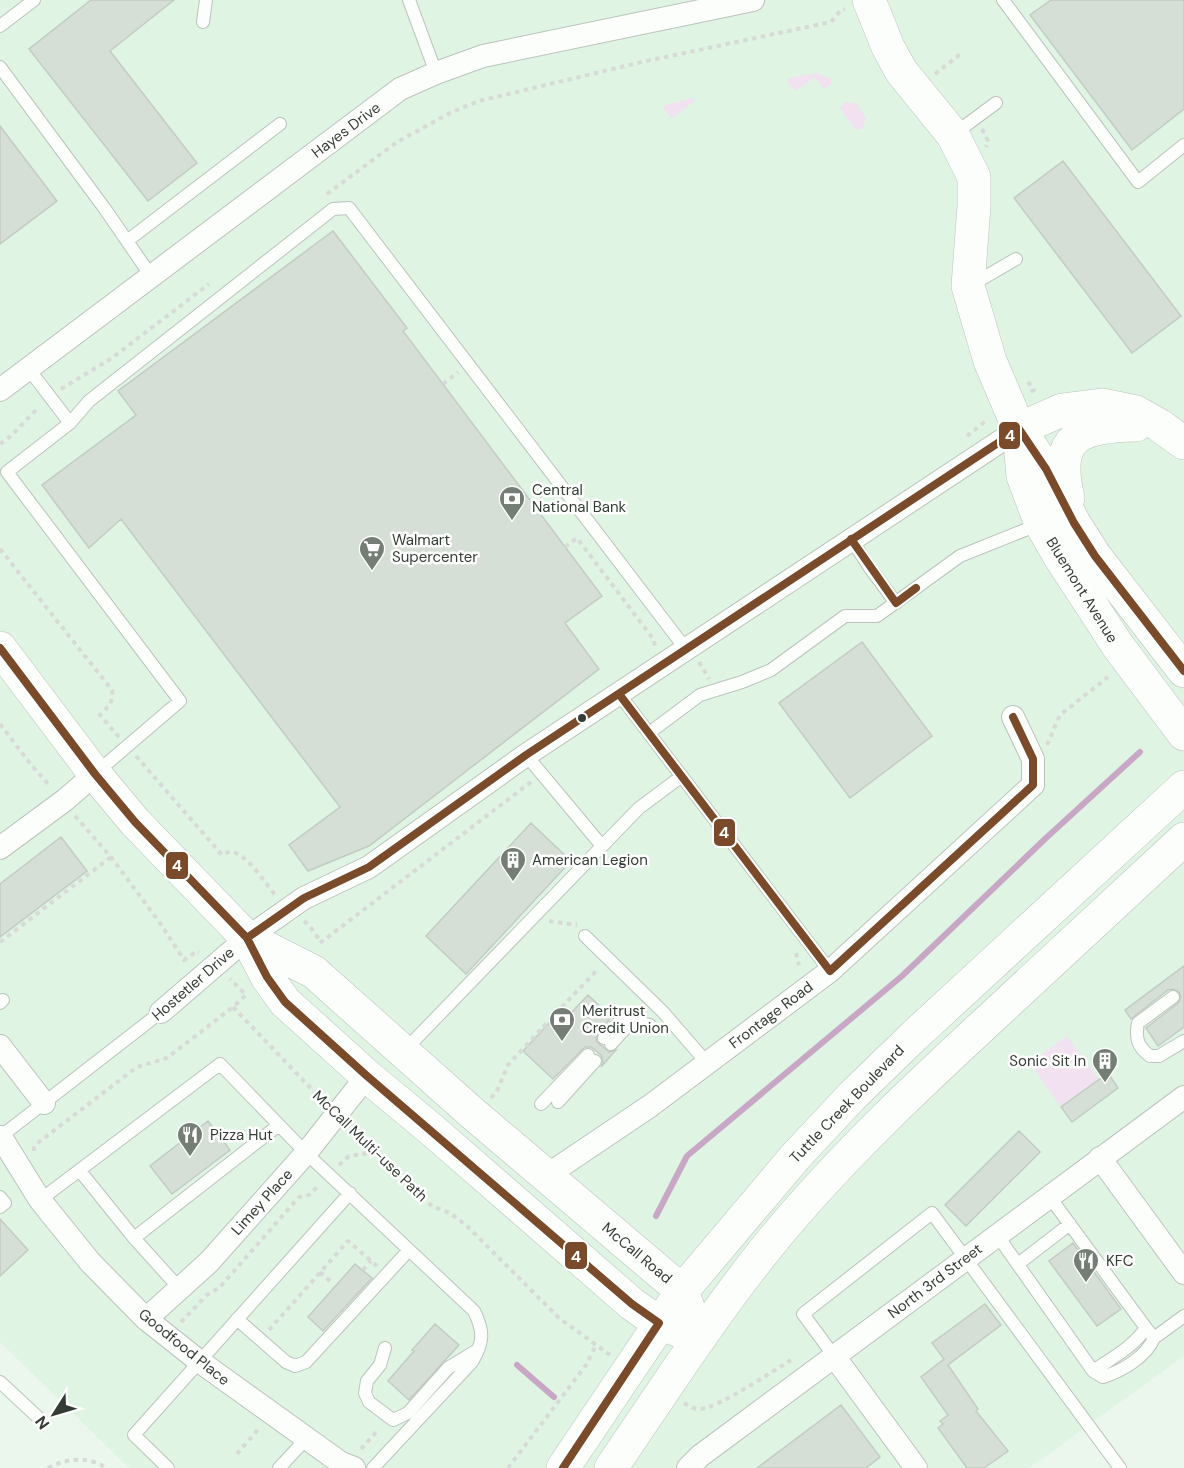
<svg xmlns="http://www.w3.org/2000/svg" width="1184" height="1468" font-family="'DM Sans',sans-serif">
<rect width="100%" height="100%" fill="#ebf7ec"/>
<!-- built -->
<path fill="#dff4e2" d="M0 0H1184V1356L1029 1468H129L0 1342Z"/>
<!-- green -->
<path fill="#f2e1f0" d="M817 73 831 79V84L824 89 815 77 796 91 787 81 789 78Z
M694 98 696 100 672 118 663 108 665 105Z
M846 102 856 103 866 118 862 129 858 130 855 129 841 110 840 107Z
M1067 1036 1099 1080 1061 1107 1030 1063Z"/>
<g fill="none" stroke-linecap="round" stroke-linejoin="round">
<!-- stream -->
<path stroke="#c8a7c6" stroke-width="6" d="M656 1216 687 1156 902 976 1046 838 1140 752
M517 1365 554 1397"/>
</g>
<!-- building -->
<path fill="#d5dfd6" stroke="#c3ccc4" stroke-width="1.5" d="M91 0H174L110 51 197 163 148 201 29 49Z
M1051 0H1184V109L1132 150 1030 15Z
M0 126 57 201 0 244Z
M1063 161 1181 316 1132 353 1014 198Z
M333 231 407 328 403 331 602 596 565 623 599 669 369 846 308 871 289 845 340 807 121 519 89 548 42 485 136 415 118 391Z
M862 642 932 736 850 798 779 703Z
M531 823 571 861 466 974 426 936Z
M61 837 87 871 0 937V884Z
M1184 966V1027L1158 1046 1146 1028 1178 1003 1181 997 1179 992 1173 989 1168 990 1131 1019 1125 1010Z
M588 995 607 1013 606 1015 610 1019 598 1033 596 1041 609 1052 616 1050 601 1067 603 1062 601 1055 591 1047H585L553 1079 523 1051 564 1007 571 1013Z
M1108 1073 1118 1088 1072 1122 1061 1107Z
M208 1121 230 1150 172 1194 150 1166Z
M1019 1131 1040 1152 966 1226 945 1205Z
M0 1219 28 1250 0 1276Z
M1073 1243 1121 1309 1097 1326 1049 1261Z
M355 1264 372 1278 323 1331 308 1317Z
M985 1304 1001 1325 948 1365 978 1409 976 1411 1008 1451 984 1468H967L938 1428 943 1424 940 1421 948 1415 921 1377 944 1359 932 1343Z
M435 1324 459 1345 409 1400 388 1381 414 1351 412 1350Z
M841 1405 880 1457 866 1468H757Z"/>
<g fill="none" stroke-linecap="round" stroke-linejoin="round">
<defs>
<path id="lane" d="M409 0 436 73
M1003 0 1138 182 1184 145
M203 22 206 0
M0 26 34 0
M0 67 105 209 151 276
M954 134 996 103
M127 241 280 124
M973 284 1016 259
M28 368 70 423
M851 539 870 568 896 603
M619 694 830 971
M649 733 700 695 742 682 771 670 845 616H877L960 556 1040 524
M526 755 602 846
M97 772 180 701 7 472 70 423 89 401 333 209 349 208 685 648
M585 936 663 1012 707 1063
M1173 997 1138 1023C1135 1039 1138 1047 1150 1056H1159L1184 1041
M0 1003 3 1000
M604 1038 622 1019 650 1025
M611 1044 632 1021
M404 1051 639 808 682 776
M558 1102 595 1061
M541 1104 588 1055
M0 1137 161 1012
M80 1171 134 1238 180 1289
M0 1197 5 1203 0 1207
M40 1200 220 1064 306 1153 474 1311C484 1331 484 1342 472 1362L373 1468
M997 1235 1093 1371C1112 1358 1133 1347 1146 1328L1049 1196
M134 1238 279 1125
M1018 1264 1070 1224
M237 1319 286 1362 295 1366 306 1362 409 1250
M1154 1338 1184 1316
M385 1348 380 1365 367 1381 365 1393 369 1402 393 1420 408 1413 448 1368 476 1351
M834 1356 803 1314 932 1213 1120 1468
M1093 1371 1103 1377C1122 1371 1146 1357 1154 1338L1146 1328
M0 1382 43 1422
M168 1468 134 1435 350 1193
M279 1468 306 1439"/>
<path id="street" d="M0 390 400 89 436 73 483 56 753 0
M0 848 65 800 95 774
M161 1012 247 938 304 898 369 867 526 755 1019 429
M0 1046 44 1103
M1 1137 40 1200 90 1262 146 1319 199 1361 341 1463 354 1468
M1100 1158 1184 1273
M546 1176 650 1106 830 971 1033 785V759L1013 717
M146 1319 209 1262 306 1153 367 1076
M834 1356 916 1468
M688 1468 700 1456 1184 1097"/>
<path id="secondary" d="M869 0 888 47 901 71 953 135 974 177V206L968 286 990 361 1019 429 1046 469 1074 523 1095 556 1184 671
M1019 429 1062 410 1102 405 1136 412 1159 425 1184 443
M1019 431 1023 476 1041 524 1060 557 1118 646 1184 734
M1068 498C1053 435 1080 426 1136 425
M0 648 95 774 135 822 247 938 267 977 285 1002 367 1076 432 1130 632 1304 659 1323 699 1338
M247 938 314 972 471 1112 682 1291 691 1316"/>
<path id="highway" d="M563 1468 682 1291 795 1157 852 1096 915 1035 1184 787
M611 1468C665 1389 716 1309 777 1235 846 1152 925 1079 1004 1006 1064 950 1124 894 1184 839"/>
</defs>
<!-- lane casing -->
<use href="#lane" stroke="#bbc4bc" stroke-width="14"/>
<!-- street casing -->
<use href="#street" stroke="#bbc4bc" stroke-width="24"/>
<!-- secondary casing -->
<use href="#secondary" stroke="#bbc4bc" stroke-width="34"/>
<!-- highway casing -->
<use href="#highway" stroke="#bbc4bc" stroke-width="34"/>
<!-- path -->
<path stroke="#d7dad7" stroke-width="4" stroke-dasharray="4.5 4.5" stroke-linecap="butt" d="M935 74 963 52
M982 129 988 141 986 147
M327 194 397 142 452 112 479 101 642 62 831 22 840 11 845 9
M1028 382 1034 390 1028 393
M443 384 458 372
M61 389 112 358 209 284
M967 436 987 420
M0 444 11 436 39 407
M565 547 577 538 654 640 655 647
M0 549 112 690C114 702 108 707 100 715L119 737
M699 662 709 679
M0 724 32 766 51 787
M1047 745 1060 715 1108 677
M136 756 222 855C226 853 231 850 236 853 251 860 265 883 276 896
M75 816 111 857 160 923 184 960 197 951 199 952
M304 921 311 928 321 942
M549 921 577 925
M0 942 111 857
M320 943 531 782
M796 953 799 965
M233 1007 324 1102
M543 1027 598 969
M491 1098 497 1091 508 1065 543 1027
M351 1128 421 1197 432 1206 450 1213 467 1226 559 1318 610 1355
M34 1151V1148L39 1142 137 1067 167 1058 233 1007 246 995 230 979
M339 1165 349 1156 376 1152
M363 1270 371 1261
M320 1272 332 1283
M181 1322 207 1295 220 1287 299 1197 309 1195 319 1185
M269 1330 348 1241 377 1266
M684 1403C689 1406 695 1410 701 1409 719 1407 773 1371 791 1360
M361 1449 378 1430
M237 1454 260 1427
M48 1468C66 1458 89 1456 106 1468
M508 1468 586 1365 596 1345"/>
<!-- lane -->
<use href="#lane" stroke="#fcfefc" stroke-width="12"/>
<!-- street -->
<use href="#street" stroke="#fcfefc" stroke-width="22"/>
<!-- secondary -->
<use href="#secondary" stroke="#fcfefc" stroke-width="33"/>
<!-- highway -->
<use href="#highway" stroke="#fcfefc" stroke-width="33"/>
<defs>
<path id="bus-1" d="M851 539 896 603 916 588
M0 648 95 774 135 822 247 938 267 977 285 1002 367 1076 632 1304 659 1323 563 1468
M619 694 830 971 1033 785V759L1013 717
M247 938 304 898 369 867 526 755 1019 429 1046 469 1074 523 1095 556 1184 671"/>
</defs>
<!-- bus-1 casing -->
<use href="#bus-1" stroke="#fff" stroke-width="12"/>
<!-- bus-1 -->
<use href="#bus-1" stroke="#7a4b2a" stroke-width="8"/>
</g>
<!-- icons -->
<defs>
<symbol id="bank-pin" viewBox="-11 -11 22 30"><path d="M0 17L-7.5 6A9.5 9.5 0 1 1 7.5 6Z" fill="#747e75" stroke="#fff"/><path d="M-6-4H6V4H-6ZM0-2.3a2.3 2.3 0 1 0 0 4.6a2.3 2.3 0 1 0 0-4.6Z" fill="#fff"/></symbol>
<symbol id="supermarket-pin" viewBox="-11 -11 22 30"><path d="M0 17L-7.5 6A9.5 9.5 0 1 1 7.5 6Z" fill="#747e75" stroke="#fff"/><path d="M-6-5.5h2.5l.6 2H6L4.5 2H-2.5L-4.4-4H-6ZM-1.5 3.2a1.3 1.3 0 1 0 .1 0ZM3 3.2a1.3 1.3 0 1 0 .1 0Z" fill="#fff"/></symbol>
<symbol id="building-pin" viewBox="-11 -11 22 30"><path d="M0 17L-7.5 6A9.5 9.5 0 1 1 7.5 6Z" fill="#747e75" stroke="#fff"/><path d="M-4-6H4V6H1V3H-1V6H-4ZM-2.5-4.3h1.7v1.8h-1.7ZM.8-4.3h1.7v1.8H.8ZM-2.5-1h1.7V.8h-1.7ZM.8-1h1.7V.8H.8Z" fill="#fff"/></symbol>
<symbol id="restaurant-pin" viewBox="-11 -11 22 30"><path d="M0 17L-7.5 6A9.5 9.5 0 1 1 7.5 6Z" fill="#747e75" stroke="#fff"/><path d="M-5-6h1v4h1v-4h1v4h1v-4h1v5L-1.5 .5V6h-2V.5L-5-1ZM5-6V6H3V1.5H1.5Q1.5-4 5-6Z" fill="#fff"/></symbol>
</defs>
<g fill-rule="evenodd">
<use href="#bank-pin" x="497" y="484" width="30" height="40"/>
<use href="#supermarket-pin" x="357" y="534" width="30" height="40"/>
<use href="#building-pin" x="498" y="845" width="30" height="40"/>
<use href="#bank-pin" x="547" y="1005" width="30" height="40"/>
<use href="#building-pin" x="1090" y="1046" width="30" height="40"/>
<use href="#restaurant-pin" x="175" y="1120" width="30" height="40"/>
<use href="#restaurant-pin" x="1071" y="1246" width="30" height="40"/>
</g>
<!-- markers -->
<circle fill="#343d35" stroke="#fff" stroke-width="2" cx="582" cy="718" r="5"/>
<g text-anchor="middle" stroke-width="5" stroke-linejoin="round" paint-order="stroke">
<!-- street labels -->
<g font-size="15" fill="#343d35" stroke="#fff">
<text transform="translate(346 130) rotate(-37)" y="5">Hayes Drive</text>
<text transform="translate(1082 590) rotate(58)" y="5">Bluemont Avenue</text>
<text transform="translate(193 984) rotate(-41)" y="5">Hostetler Drive</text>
<text transform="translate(771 1015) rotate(-37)" y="5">Frontage Road</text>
<text transform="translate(847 1104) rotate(-46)" y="5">Tuttle Creek Boulevard</text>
<text transform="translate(370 1146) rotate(44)" y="5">McCall Multi-use Path</text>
<text transform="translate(262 1202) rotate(-48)" y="5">Limey Place</text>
<text transform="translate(637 1253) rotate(40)" y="5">McCall Road</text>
<text transform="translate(935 1281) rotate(-37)" y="5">North 3rd Street</text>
<text transform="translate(184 1347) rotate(39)" y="5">Goodfood Place</text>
</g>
<!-- poi labels -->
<g font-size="15" fill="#343d35" stroke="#fff" text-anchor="start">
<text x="532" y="495">Central<tspan x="532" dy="17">National Bank</tspan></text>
<text x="392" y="545">Walmart<tspan x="392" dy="17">Supercenter</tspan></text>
<text x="532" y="865">American Legion</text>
<text x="582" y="1016">Meritrust<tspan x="582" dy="17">Credit Union</tspan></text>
<text x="1086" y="1066" text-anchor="end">Sonic Sit In</text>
<text x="210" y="1140">Pizza Hut</text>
<text x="1106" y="1266">KFC</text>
</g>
</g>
<g stroke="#fff" stroke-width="2">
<rect x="998" y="421" width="23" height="29" rx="6" fill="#7a4b2a"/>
<rect x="713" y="818" width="23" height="29" rx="6" fill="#7a4b2a"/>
<rect x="165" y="851" width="24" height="29" rx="6" fill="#7a4b2a"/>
<rect x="564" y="1241" width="24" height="29" rx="6" fill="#7a4b2a"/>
</g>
<g font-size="16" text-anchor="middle" font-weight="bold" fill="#fff">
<text x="1010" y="441">4</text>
<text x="724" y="838">4</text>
<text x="177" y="871">4</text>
<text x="576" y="1262">4</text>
</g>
<!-- north arrow -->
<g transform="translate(54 1414) rotate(233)" stroke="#ffffff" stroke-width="4.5" paint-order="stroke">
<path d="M0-4.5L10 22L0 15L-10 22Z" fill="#343d35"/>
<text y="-9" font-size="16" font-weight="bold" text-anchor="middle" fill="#343d35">N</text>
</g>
</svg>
